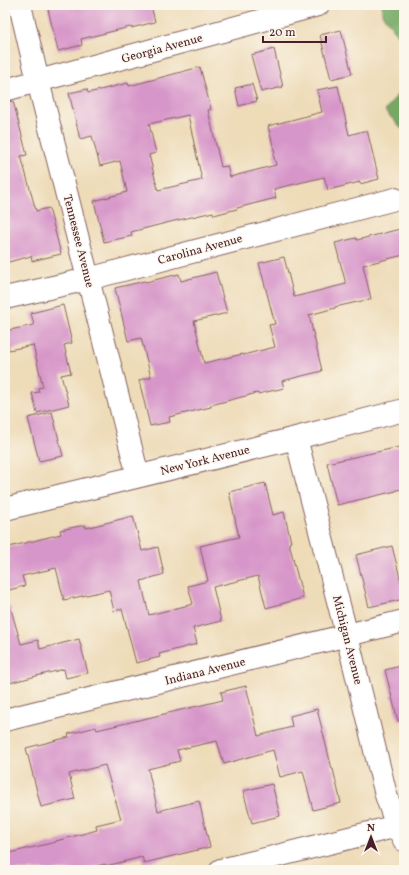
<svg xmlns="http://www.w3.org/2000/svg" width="409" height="875" font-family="Vollkorn,serif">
<rect width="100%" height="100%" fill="#fbf7ec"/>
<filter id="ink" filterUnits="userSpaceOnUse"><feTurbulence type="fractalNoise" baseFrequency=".025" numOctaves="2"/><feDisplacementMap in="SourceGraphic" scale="8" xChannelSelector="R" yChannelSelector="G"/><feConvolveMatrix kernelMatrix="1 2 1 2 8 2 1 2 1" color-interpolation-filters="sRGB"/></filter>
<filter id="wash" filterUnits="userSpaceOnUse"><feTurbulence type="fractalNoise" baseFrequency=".012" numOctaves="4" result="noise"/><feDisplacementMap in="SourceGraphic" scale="16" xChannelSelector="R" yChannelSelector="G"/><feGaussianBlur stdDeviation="0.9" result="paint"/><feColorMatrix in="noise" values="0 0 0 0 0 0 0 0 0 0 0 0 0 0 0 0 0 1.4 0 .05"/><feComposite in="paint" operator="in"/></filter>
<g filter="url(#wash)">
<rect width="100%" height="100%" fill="#eedcb9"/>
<!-- forest -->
<path fill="#75a964" stroke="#606448" d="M382 5H404V43L382 14Z
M404 86V131L385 111Z"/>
<g id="blocks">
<!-- building -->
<path fill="#d796c9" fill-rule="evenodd" d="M47 5H151L155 22 131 28 130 27 81 39 82 45 58 51Z
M341 30 352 74 331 79 320 35Z
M274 49 283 87 261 92 251 55Z
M200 67 211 109 208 110 221 167 227 166 230 177 276 165 273 154 275 153 268 126 322 112 317 90 338 86 349 135 367 130 379 179 360 184V182L328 190 324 177 274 189 276 198 237 208V209L214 215 213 212 166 223 131 232 132 236 104 242 94 201 127 192 120 161 100 166 92 136 80 139 69 93 87 89 88 93 128 83 129 86ZM188 115 202 180 158 190 149 155 156 153 149 124Z
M252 84 257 101 239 106 235 88Z
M13 101 27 155 21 156 36 211 49 208 61 254 32 261 31 256 5 263V102Z
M404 228V255L363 265 371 299 335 307V308L309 315 322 371 282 381 284 388 258 394 257 393 211 405V407L169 417 170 422 150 426 139 380 151 377 141 338 128 341 115 288 145 281 146 282 179 274 181 281 216 272 227 313 194 321 204 363 243 354V355L275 347 269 325 275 324 259 263 284 257 294 297 346 284 335 243 356 238 357 240Z
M63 305 72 343 64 345 71 373 61 375 69 405 37 413 32 393 39 392 38 388 43 387 33 345 9 350 5 331 34 325 31 313Z
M52 412 63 456 39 461 28 418Z
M404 446V489L396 490V491L337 505 327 463Z
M265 483 273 515 284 512 291 542 289 543 303 598 266 608 258 576 213 587 221 621 193 628 197 644 159 654 160 657 136 663 122 609 114 611 109 590 64 600 56 568 22 576 25 586 5 591V548L61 534 60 530 85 525 86 528 133 516 142 551 158 547 164 574 141 581 149 615 193 604 188 586 208 581 200 546 239 537 229 492Z
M392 546 404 594V599L369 607 356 555Z
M5 606H10L21 644 38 640 40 649 79 639 88 673 66 678 64 669 5 684Z
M404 665V720L398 721 385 670Z
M246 686 258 736 292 727 290 716 317 709 332 769H333L341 803 313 810 303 771 280 777 273 750 224 764 217 741 177 750 180 761 148 769 158 811 199 801 210 847 144 863 142 857 106 866 105 864 79 870H5V854L56 842V841L97 830 96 825 121 819 105 765 69 774 75 799 41 807 26 748 69 737 68 734 96 727 97 730 223 700 221 692Z
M272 784 280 816 252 823 243 791Z"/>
</g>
</g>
<g filter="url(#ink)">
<use href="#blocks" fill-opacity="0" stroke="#83615d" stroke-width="1"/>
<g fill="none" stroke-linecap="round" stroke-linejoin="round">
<defs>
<path id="minor" d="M20 5 38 81 138 476
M5 90 318 5
M5 298 88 279 395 199
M296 438 347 636 386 795 397 826 404 840
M5 509 296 438 404 410
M5 720 404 621
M221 870 397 826"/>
</defs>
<!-- minor casing -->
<use href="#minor" stroke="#83615d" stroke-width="24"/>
<!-- minor -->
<use href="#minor" stroke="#fff" stroke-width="22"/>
</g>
</g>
<g text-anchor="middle" stroke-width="3" stroke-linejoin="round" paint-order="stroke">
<!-- street labels -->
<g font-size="12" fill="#4a1f2b" stroke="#fbf7ec">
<text transform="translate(162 48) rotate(-15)" y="4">Georgia Avenue</text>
<text transform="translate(79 241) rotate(76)" y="4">Tennessee Avenue</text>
<text transform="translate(200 249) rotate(-15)" y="4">Carolina Avenue</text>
<text transform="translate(205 460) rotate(-14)" y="4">New York Avenue</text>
<text transform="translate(348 640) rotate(76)" y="4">Michigan Avenue</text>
<text transform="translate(205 671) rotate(-14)" y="4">Indiana Avenue</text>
</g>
</g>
<!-- margin -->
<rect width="409" height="875" fill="none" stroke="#fbf7ec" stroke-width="20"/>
<!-- north arrow -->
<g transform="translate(371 837)" stroke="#fbf7ec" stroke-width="3" paint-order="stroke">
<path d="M0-3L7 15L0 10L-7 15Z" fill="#4a1f2b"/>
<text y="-6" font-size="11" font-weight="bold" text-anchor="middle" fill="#4a1f2b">N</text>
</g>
<!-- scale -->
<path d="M263 36v6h63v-6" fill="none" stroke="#4a1f2b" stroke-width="2"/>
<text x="269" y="36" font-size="12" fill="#4a1f2b" stroke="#fbf7ec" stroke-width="3" paint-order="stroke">20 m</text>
</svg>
